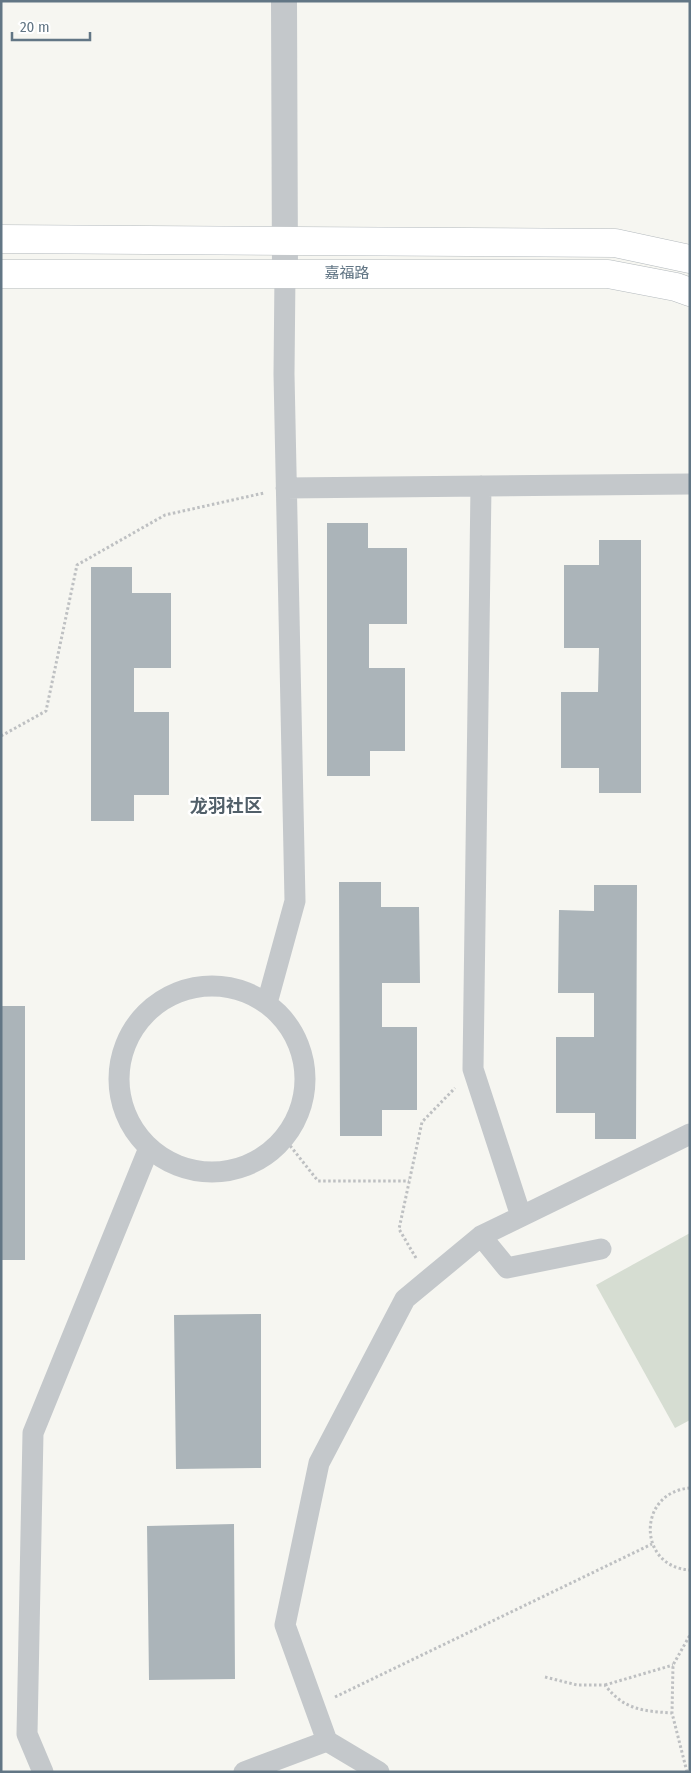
<svg xmlns="http://www.w3.org/2000/svg" width="691" height="1773" font-family="'Fira Sans Condensed','Noto Sans SC',sans-serif">
<rect width="100%" height="100%" fill="#f6f6f1"/>
<!-- green -->
<path fill="#d6ddd2" d="M690 1233V1420L675 1428 596 1285Z"/>
<!-- building -->
<path fill="#abb4b9" d="M327 523H368V548H407V624H369V668H405V751H370V776H327Z
M599 540H641V793H599V768H561V692H598L599 648H564V565H599Z
M91 567H132V593H171V668H134V712H169V795H134V821H91Z
M339 882H381V907H419L420 983H382V1027H417V1110H382V1136H340Z
M594 885H637L636 1139H595V1113H556V1037H594V993H558L559 910 594 911Z
M1 1006H25V1260H1Z
M261 1314V1468L176 1469 174 1315Z
M234 1524 235 1679 149 1680 147 1526Z"/>
<g fill="none" stroke-linecap="round" stroke-linejoin="round">
<defs>
<path id="secondary" d="M1 239 615 243 690 259
M1 274H608L676 287 690 292"/>
</defs>
<!-- secondary casing -->
<use href="#secondary" stroke="#b4babe" stroke-width="29"/>
<!-- path -->
<path stroke="#bec0c2" stroke-width="3" stroke-dasharray="2.5 2.5" stroke-linecap="butt" d="M1 736 46 711 77 565 165 515 264 493
M284 1138 318 1181H409
M416 1258 399 1229 422 1122 455 1088
M690 1488C637 1492 637 1567 690 1570
M545 1677 577 1685H605C624 1710 643 1711 672 1713
M605 1685 673 1665
M335 1697 652 1544
M687 1772 672 1713 673 1665 690 1635"/>
<!-- minor -->
<path stroke="#c4c8cb" stroke-width="21" d="M481 486 473 1069 521 1216
M286 488 690 484
M119 1079a93 93 0 1 1 186 0a93 93 0 1 1-186 0Z
M267 1003 295 901 284 374 285 273
M481 1236 507 1268 601 1249
M327 1741 379 1772
M43 1772 27 1734 33 1433 149 1148
M244 1772 327 1741 285 1625 319 1463 405 1299 481 1236 690 1134"/>
<!-- tertiary -->
<path stroke="#c4c8cb" stroke-width="26" d="M284 1 285 273"/>
<!-- secondary -->
<use href="#secondary" stroke="#fff" stroke-width="28"/>
</g>
<g text-anchor="middle" stroke-width="5" stroke-linejoin="round" paint-order="stroke">
<!-- street labels -->
<g font-size="15" fill="#627685" stroke="#fff">
<text x="347" y="278">嘉福路</text>
</g>
<!-- quarter labels -->
<g font-size="18" font-weight="bold" fill="#515f69" stroke="#fff">
<text x="226" y="812">龙羽社区</text>
</g>
</g>
<!-- border -->
<rect width="691" height="1773" fill="none" stroke="#627685" stroke-width="5"/>
<!-- scale -->
<path d="M12 32v8h78v-8" fill="none" stroke="#627685" stroke-width="2.5"/>
<text x="20" y="32" font-size="15" fill="#627685" stroke="#ffffff" stroke-width="4" paint-order="stroke">20 m</text>
</svg>
